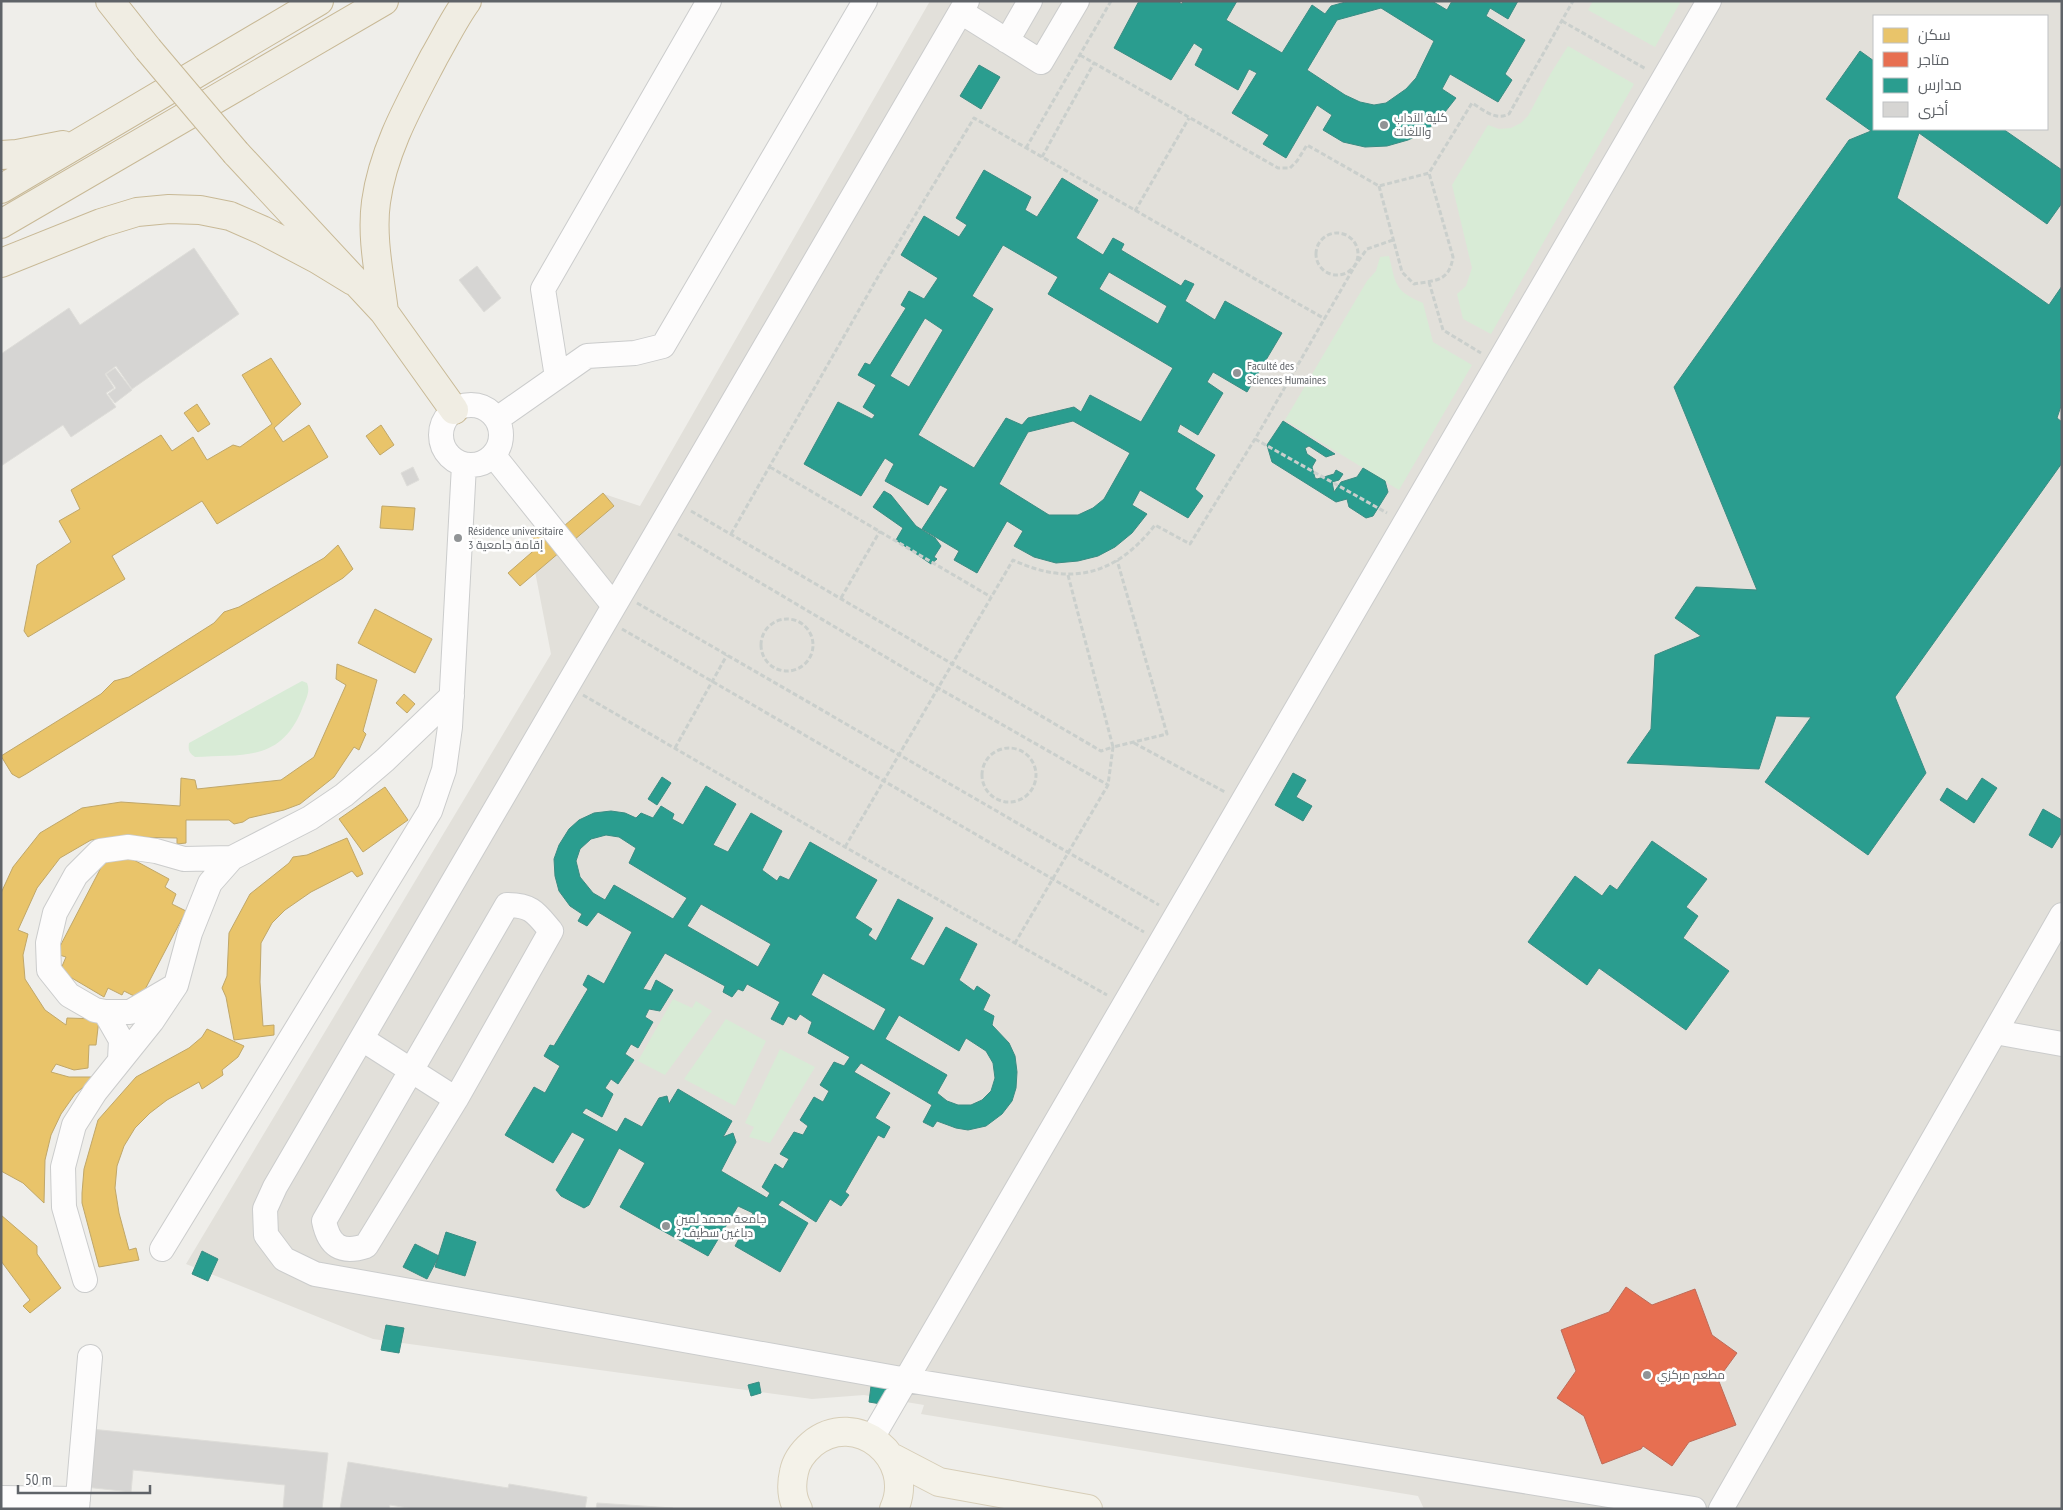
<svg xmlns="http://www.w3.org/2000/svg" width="2063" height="1510" font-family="'PT Sans Narrow',Cairo,sans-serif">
<rect width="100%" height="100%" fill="#efeeea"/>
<!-- education -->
<path fill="#e2e0da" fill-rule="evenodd" d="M930 1H2062V1509H1424L1418 1496 921 1414 924 1405 864 1395 812 1399 373 1339 186 1264 551 654 532 556 604 494 640 506ZM1874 16H2047V129H1874Z"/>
<!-- green -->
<path fill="#d8ebd6" d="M1593 1H1681L1655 47 1588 10Z
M1568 46 1634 84 1491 334 1463 319 1457 294 1466 286 1472 268 1452 185 1488 125 1499 129 1511 128 1521 123 1528 116 1551 73Z
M1389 256C1396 284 1394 291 1423 303L1433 342 1472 365 1399 490 1285 420 1367 281 1376 271 1380 257Z
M302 681 307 683C311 692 305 701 302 709 281 762 243 754 195 757 189 753 188 750 189 743Z
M673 999 692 1008 696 1001 712 1011 665 1075 638 1061Z
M726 1019 766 1041 735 1106 684 1079Z
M780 1049 815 1067 770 1143 749 1137 754 1127 745 1123Z"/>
<!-- homes -->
<path fill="#e9c46a" stroke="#c0a769" d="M271 358 301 404 274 428 283 442 309 425 328 457 217 524 202 501 112 556 125 579 28 637 24 631 37 565 71 542 59 521 80 509 71 490 161 435 172 451 193 437 207 460 233 445 240 447 272 424 242 375Z
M197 404 210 424 198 432 184 413Z
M381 425 394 445 380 455 366 436Z
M603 493 614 506 520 586 508 573 539 546 530 535 548 519 558 531Z
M382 506 415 508 413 530 380 528Z
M338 545 353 569 343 578 26 774 19 778 12 774 1 756 101 694 114 681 129 677 214 623 224 612 239 607 324 558Z
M375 609 432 639 415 673 358 643Z
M337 664 377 680 363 731 366 734 359 750 354 747 334 777 300 804 284 810 249 818 243 822 234 824 229 820H186V843L177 844V838L127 837 91 840 60 858 37 888 18 930 28 934 23 955 25 979 45 1010 66 1025 67 1018 99 1019 96 1045H89L88 1068 74 1070 56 1064 51 1072 69 1077H95L75 1094 61 1114 51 1135 45 1160 44 1203 23 1183 1 1171V893L13 867 40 833 82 808 121 802 180 806 181 778 195 780 197 789 281 780 314 757 346 685 336 679Z
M404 694 415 704 407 713 396 703Z
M385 787 408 820 363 852 339 819Z
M347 838 363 874 357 877 352 871 311 892 285 910 272 923 261 943 260 982 263 1026 274 1025V1035L234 1040 226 997 222 988 227 976 229 933 250 894 289 863 293 857 307 855Z
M121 853 169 879 165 887 176 894 172 904 186 911 140 999 124 991 122 995 108 988 104 997 60 971 66 957 56 954 107 856 115 861Z
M207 1029 244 1046 238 1057 222 1070 223 1075 202 1089 199 1082 167 1100 150 1113 135 1128 124 1146 117 1166 115 1188 119 1213 129 1250 136 1248 139 1260 99 1267 82 1203V1193L84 1169 98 1120 136 1077 189 1048 202 1037Z
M1 1215 37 1246V1254L61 1288 30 1313 23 1306 30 1300 1 1261Z"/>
<!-- shops -->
<path fill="#e76f51" stroke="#be6b58" d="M1626 1287 1652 1305 1695 1289 1712 1335 1737 1353 1718 1379 1736 1425 1689 1442 1672 1466 1643 1446 1641 1449 1602 1464 1584 1416 1557 1398 1576 1371 1561 1330 1609 1312Z"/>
<!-- schools -->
<path fill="#2a9d8f" stroke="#3a8c83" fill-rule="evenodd" d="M1139 1H1177L1182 4 1183 1H1237L1226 20 1282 53 1312 5 1325 14 1331 6 1349 1H1432L1447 10 1452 1H1518L1508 19 1490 8 1486 16 1525 40 1505 74 1512 80 1498 102 1450 74 1442 89 1456 98 1441 117 1425 132 1408 140 1387 146 1365 147 1343 142 1323 130 1332 115 1317 105 1286 158 1263 144 1269 135 1232 113 1257 73 1249 69 1238 90 1195 65 1203 49 1194 43 1171 80 1114 48ZM1381 8 1434 41 1416 78 1406 89 1386 103 1374 105 1360 102 1345 95 1307 70 1337 20Z
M1860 51 1874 61V129H2003L2062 170V203L2047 224 1919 133 1897 198 2049 305 2062 286V403L2057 418 2062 422V463L1895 697 1926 773 1868 855 1765 782 1811 717 1776 716 1759 769 1627 763 1651 729 1655 655 1701 636 1675 618 1696 587 1757 590 1674 387 1849 140 1871 131 1826 99Z
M979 65 1000 77 981 109 960 96Z
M984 170 1031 197 1025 210 1037 217 1062 178 1098 200 1076 238 1103 255 1113 238 1124 244 1121 250 1181 286 1185 280 1194 284 1185 301 1215 320 1225 301 1282 333 1247 392 1213 372 1207 382 1223 393 1198 435 1180 424 1177 432 1215 455 1195 489 1203 496 1188 518 1140 490 1132 505 1147 514 1132 533 1115 547 1098 556 1078 561 1056 563 1034 557 1014 546 1023 531 1007 521 977 573 954 560 959 551 922 529 948 489 940 485 928 505 885 481 894 464 885 458 861 496 804 464 838 402 872 419 875 415 863 407 876 385 858 375 865 363 870 365 906 308 901 305 909 291 924 299 938 278 901 255 924 216 959 237 967 225 956 218ZM1003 245 1058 277 1048 294 1173 368 1141 422 1090 395 1081 412 1074 407 1028 418 1022 425 1006 418 974 468 918 435 993 309 972 296ZM1109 272 1167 306 1158 324 1099 289ZM925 318 943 330 909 387 890 376ZM1073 421 1130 453 1104 499 1093 508 1078 515H1049L999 484 1028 432Z
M1283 421 1335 454 1326 457 1309 446 1305 448 1307 454 1316 460 1312 467 1315 478 1317 479 1334 474 1336 470 1343 474 1339 480 1332 482 1334 492 1341 482 1357 477 1363 468 1385 481 1388 492 1373 516 1366 518 1349 507 1347 499 1336 502 1272 462 1267 445Z
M884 491 891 495 916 526 935 538 941 546 934 557 937 559 931 564 896 540 903 528 873 507Z
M1293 773 1306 780 1296 797 1312 806 1303 821 1275 805Z
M662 777 671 783 657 805 648 799Z
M1982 778 1997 788 1974 823 1940 800 1947 788 1967 801Z
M706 786 736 804 713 845 728 852 751 813 782 831 762 870 777 881 780 876 789 880 810 842 877 880 855 918 872 929 868 935 876 941 898 899 933 918 910 959 924 966 946 927 977 944 959 980 974 991 977 986 990 995 983 1010 994 1016 992 1025 1009 1043 1015 1056 1017 1072 1016 1088 1012 1101 1002 1114 986 1126 968 1130 956 1128 937 1121 933 1127 923 1122 932 1105 861 1063 854 1072 890 1093 875 1118 890 1127 884 1138 878 1135 845 1192 849 1195 841 1206 830 1199 816 1222 782 1200 778 1205 808 1223 780 1272 735 1246 753 1213 738 1206 708 1256 620 1207 645 1163 619 1148 589 1205 584 1208 561 1196 556 1190 585 1139 572 1132 553 1163 505 1135 534 1087 545 1093 560 1066 544 1056 550 1045 554 1046 588 989 583 985 588 975 604 984 632 932 598 912 587 926 578 921 582 914 570 906 559 891 555 876 554 859 559 845 569 829 579 820 594 813 611 811 625 813 636 818 641 813 653 818 661 806 674 814 672 819 683 825ZM606 835 619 837 636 848 629 863 687 898 673 919 614 885 605 900 593 893 580 877 576 861 580 849 591 839ZM701 904 771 944 758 967 687 926ZM665 953 725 986 723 992 732 997 738 989 743 991 747 984 780 1002 771 1019 783 1025 788 1016 796 1020 800 1014 812 1022 808 1033 850 1057 844 1066 834 1062 820 1085 829 1091 823 1102 814 1097 800 1120 808 1126 803 1135 794 1132 780 1154 789 1159 783 1169 775 1164 762 1187 770 1193 767 1198 721 1171 736 1142 733 1133 723 1137 732 1121 678 1089 669 1104 667 1096 659 1098 642 1127 625 1118 617 1132 582 1113 586 1108 602 1117 613 1094 605 1088 611 1079 618 1084 634 1060 625 1054 631 1044 638 1048 653 1022 645 1017 649 1009 660 1011 673 990 656 980 651 991 643 989ZM823 973 886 1009 874 1031 811 995ZM899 1015 959 1051 966 1038 986 1051 993 1063 995 1078 991 1091 982 1100 971 1105H958L947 1101 937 1093 947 1075 885 1039Z
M2043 809 2062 820V832L2052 848 2029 835Z
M1652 841 1707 879 1686 907 1698 916 1683 938 1729 971 1686 1030 1599 968 1587 985 1528 942 1575 876 1602 896 1610 885 1617 890Z
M446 1232 476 1242 465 1276 435 1267Z
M415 1244 439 1256 427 1279 403 1267Z
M202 1251 218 1259 208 1281 192 1274Z
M386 1325 404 1328 399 1353 381 1350Z
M759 1382 761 1393 751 1396 748 1385Z
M871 1386 890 1389 887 1405 869 1402Z"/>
<!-- building -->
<path fill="#d6d5d3" stroke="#deddd9" d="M194 248 239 314 132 389 116 366 105 374 114 388 106 393 116 407 71 437 63 425 1 466V354L69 308 80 325Z
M477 266 501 298 484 312 459 280Z
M115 368 132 390 115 403 108 394 116 388 106 374Z
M413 467 419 480 407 486 401 473Z
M91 1429 328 1453 322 1509H283L285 1485 133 1470 131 1492 85 1487Z
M348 1462 508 1488 509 1484 587 1497 585 1509H414L390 1505 389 1509H340Z
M597 1503 673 1508 674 1509H596Z"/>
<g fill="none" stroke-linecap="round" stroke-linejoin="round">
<defs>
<path id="minor" d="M967 1 275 1187 265 1209 266 1235 284 1259 315 1274 907 1380 1694 1509
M961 12 1041 62 1077 1
M1007 41 1030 1
M557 377 543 289 709 1
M441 435a30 30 0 1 1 60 0a30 30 0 1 1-60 0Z
M497 419 587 356 635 353 663 346 865 1
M494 456 614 606
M507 905C532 905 536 913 551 931L456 1099 366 1246C341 1254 329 1246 324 1221Z
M171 988 130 1012H105L95 1010 69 995 49 970 48 943 55 913 76 875 100 851 128 847 156 851 184 859 232 858
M105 1012 121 1040 120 1060
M1995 1032 2062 1044
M362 1039 456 1099
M162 1249 430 811 444 770 450 727 464 465
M85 1280 64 1207 63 1167 74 1125 95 1092 152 1021 176 985 190 933 210 883 232 858 310 818 344 795 385 760 452 696
M872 1438 1709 1
M1 1498 78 1499
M77 1509 90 1357
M1721 1509 2062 915"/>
<path id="major" d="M893 1458 939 1482 1088 1509
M798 1509C791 1497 791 1485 794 1472 796 1461 804 1451 812 1444 856 1408 917 1458 894 1509"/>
<path id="highway" d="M110 1 148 49
M236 153 384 312 454 410
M1 155 17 154 63 145
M1 189 319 1
M1 224 384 1
M1 263 101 223 137 212 169 209 200 210 230 216 262 230 317 259 353 281
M384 312C380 277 371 238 376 202 383 150 410 103 434 57 445 38 454 19 467 1"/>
</defs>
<!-- minor casing -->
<use href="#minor" stroke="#cbcccc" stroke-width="26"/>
<!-- major casing -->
<use href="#major" stroke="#d7ceb8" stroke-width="30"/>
<!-- highway casing -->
<use href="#highway" stroke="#c8b996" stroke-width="30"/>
<!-- path -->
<path stroke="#cacfcc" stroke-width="3" stroke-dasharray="5 2.5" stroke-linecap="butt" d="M1562 21 1646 69
M1080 55 1278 168H1290L1297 161 1307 145 1379 186 1429 173 1472 103C1484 110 1495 121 1509 114L1573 1
M1026 148 1111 1
M1042 157 1094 63
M1379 186 1402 272 1414 284C1436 280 1449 282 1453 257L1429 173
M1135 211 1189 118
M1316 254a21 21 0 1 1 42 0a21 21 0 1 1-42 0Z
M1429 282 1443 330 1481 353
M1255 439 1387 513
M770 467 991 597
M691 511 1101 751 1113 747 1108 785 1015 943
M678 534 938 688 1108 785
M731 534 879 275 974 118 1325 319
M1068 575 1113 747 1167 734 1117 560
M841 598 880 531
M637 603 1159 905
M761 645a26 26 0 1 1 52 0a26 26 0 1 1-52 0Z
M622 629 1144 932
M583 695 845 847 1107 995
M1134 743 1225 792
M675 748 727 655
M982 775a27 27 0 1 1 54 0a27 27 0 1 1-54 0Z
M845 847 1013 560C1071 587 1116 575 1155 525L1190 544 1255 439 1356 264 1367 249 1393 240"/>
<!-- minor -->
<use href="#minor" stroke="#fdfcfc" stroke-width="24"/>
<!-- major -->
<use href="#major" stroke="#f4f2e9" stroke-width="28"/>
<!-- highway -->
<use href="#highway" stroke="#f0ede3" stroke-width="28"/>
<defs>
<path id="highway-bridge" d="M148 49 236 153"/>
</defs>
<!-- highway-bridge casing -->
<use href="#highway-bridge" stroke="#c8b996" stroke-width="30" stroke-linecap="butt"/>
<!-- highway-bridge -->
<use href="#highway-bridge" stroke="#f0ede3" stroke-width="28"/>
</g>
<!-- markers -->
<g fill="#919496" stroke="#fff" stroke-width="2">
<circle cx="1384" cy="125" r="5"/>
<circle cx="1237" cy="373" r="5"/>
<circle cx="458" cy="538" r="5"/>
<circle cx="666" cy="1226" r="5"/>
<circle cx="1647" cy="1375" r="5"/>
</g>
<g text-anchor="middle" stroke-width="5" stroke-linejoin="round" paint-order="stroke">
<!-- poi labels -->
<g font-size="12" fill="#5f6368" stroke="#fff" text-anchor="start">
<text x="1394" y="122">كلية الآداب<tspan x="1394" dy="14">واللغات</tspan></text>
<text x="1247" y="370">Faculté des<tspan x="1247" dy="14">Sciences Humaines</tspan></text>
<text x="468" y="535">Résidence universitaire<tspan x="468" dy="14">إقامة جامعية 3</tspan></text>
<text x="676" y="1223">جامعة محمد لمين<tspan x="676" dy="14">دباغين سطيف 2</tspan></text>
<text x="1657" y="1379">مطعم مركزي</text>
</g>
</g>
<!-- border -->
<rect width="2063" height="1510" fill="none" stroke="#5f6368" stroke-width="5"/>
<!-- legend -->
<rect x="1873" y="15" width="175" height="115" fill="#ffffff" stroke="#bfc1c3"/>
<rect x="1883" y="28" width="25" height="15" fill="#e9c46a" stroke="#bfc1c3"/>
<text x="1918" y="40" font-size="15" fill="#5f6368">سكن</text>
<rect x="1883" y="52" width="25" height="15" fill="#e76f51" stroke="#bfc1c3"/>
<text x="1918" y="65" font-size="15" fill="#5f6368">متاجر</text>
<rect x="1883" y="78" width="25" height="15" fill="#2a9d8f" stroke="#bfc1c3"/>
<text x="1918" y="90" font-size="15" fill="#5f6368">مدارس</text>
<rect x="1883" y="102" width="25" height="15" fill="#d6d5d3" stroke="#bfc1c3"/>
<text x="1918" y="115" font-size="15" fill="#5f6368">أخرى</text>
<!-- scale -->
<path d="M18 1485v8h132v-8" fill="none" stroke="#5f6368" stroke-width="2.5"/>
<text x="25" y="1485" font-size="15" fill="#5f6368" stroke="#ffffff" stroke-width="4" paint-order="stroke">50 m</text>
</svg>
